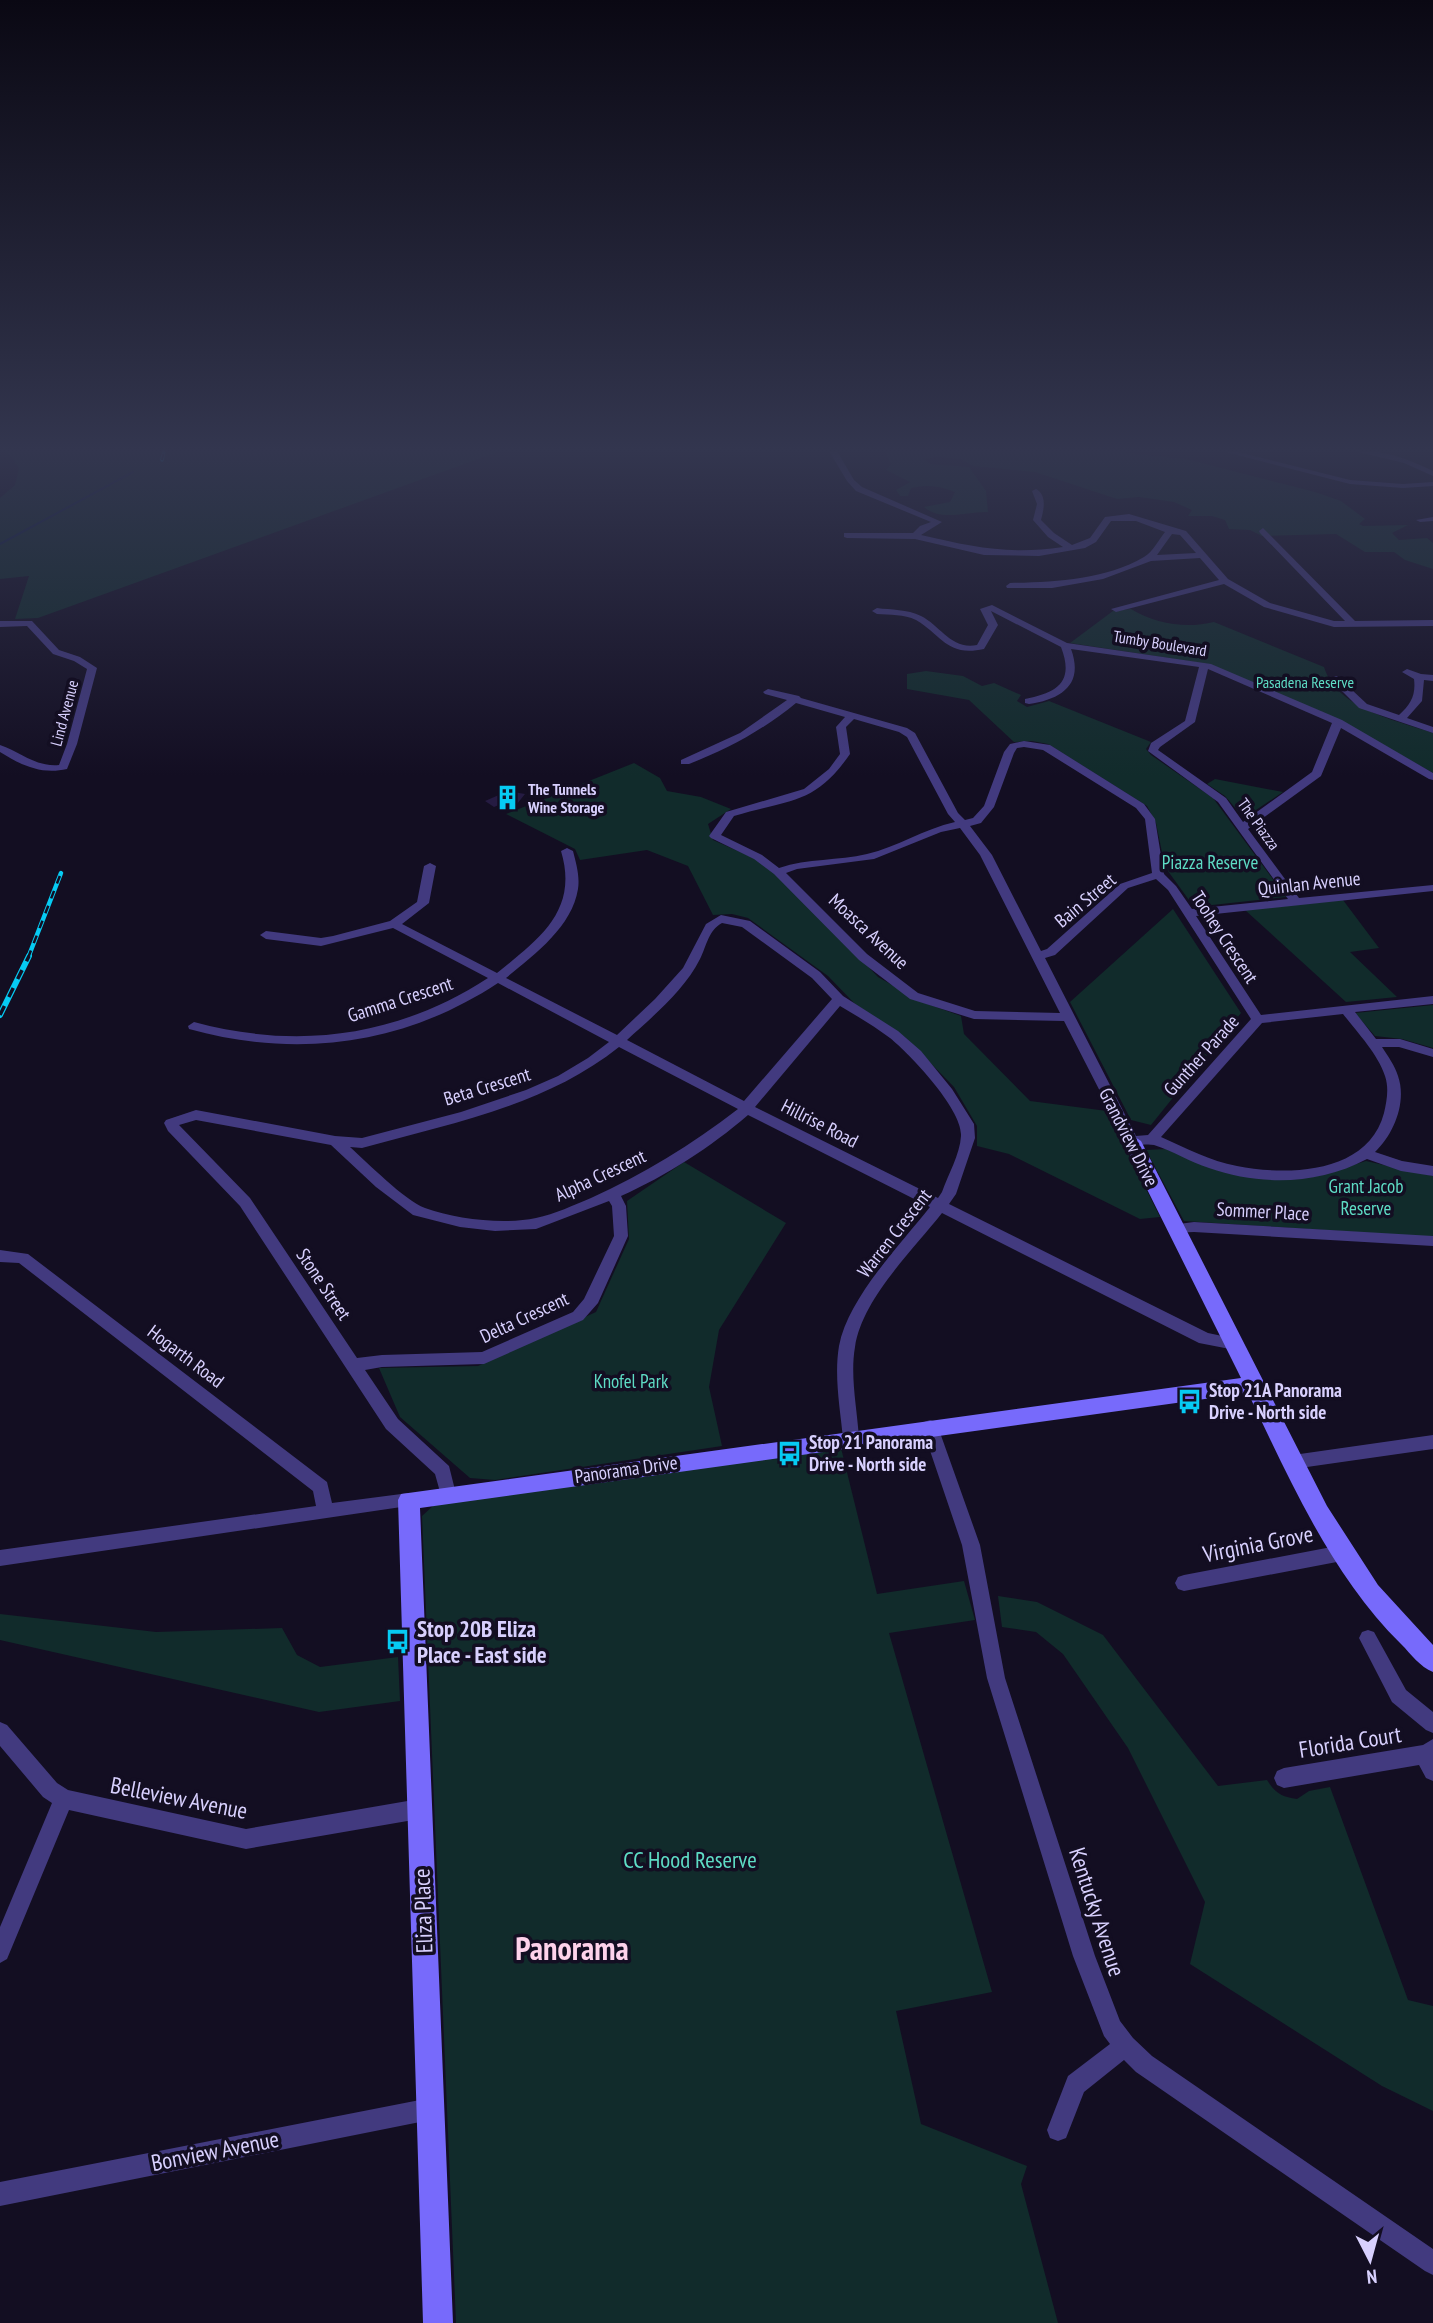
<svg xmlns="http://www.w3.org/2000/svg" width="1433" height="2323" font-family="'PT Sans Narrow',sans-serif">
<rect width="100%" height="100%" fill="#130e22"/>
<!-- green -->
<path fill="#112b2b" d="M0 451H500L38 618 15 619 29 576 0 579V498L15 485 19 468 9 454Z
M885 451H1132L1125 453 1186 459 1315 492 1341 501 1365 519 1359 524 1363 526 1408 525 1392 533 1399 540 1427 538 1433 543V569L1405 560 1394 552H1365L1336 534 1262 536 1250 530 1229 529 1225 520 1212 516H1188L1192 510 1174 502 1139 497 1117 499 1035 472 973 466 961 459 937 457 924 459 930 464 969 467 986 491 988 512C970 511 940 522 924 507L950 502 955 492C940 486 927 484 911 488L908 496H900L896 490 910 482 886 470 891 464Z
M1131 609C1156 624 1186 629 1214 622L1324 667C1337 709 1396 720 1433 733V773L1337 719 1208 664 1070 643 1113 611Z
M926 671 963 676 982 686 994 683 1021 695 1017 701 1027 707 1049 701 1151 742 1146 749 1151 755 1213 798 1286 897 1194 907 1165 867 1156 823 1147 806 1048 744 1032 741 1014 742 969 700 907 689V674Z
M634 763 660 778 667 791 701 797 731 809 708 824 713 840 756 859 787 882 878 977 922 1002 961 1016 964 1034 1030 1101 1107 1111 1160 1217 1140 1219 1009 1154 977 1146V1126L954 1087 906 1038 855 1004 828 976 748 918 732 914 713 915 688 866 647 850 580 860 575 849 506 814Z
M1215 779 1283 792 1244 818 1225 796 1207 784Z
M1343 900 1379 948 1350 952 1397 997 1346 1002 1245 910Z
M1173 909 1241 1013 1151 1125 1131 1120 1070 1002Z
M1433 1005V1048L1402 1039 1375 1036 1355 1013Z
M1166 1149 1235 1175H1321L1366 1161 1433 1176V1237L1184 1221 1146 1150Z
M684 1162 786 1223 719 1330 709 1387 722 1446 495 1480 470 1478 400 1417 379 1368 478 1366 596 1312 629 1239 627 1201Z
M841 1448 877 1594 964 1581 975 1620 889 1633 992 1992 896 2011 921 2124 1027 2166 1021 2184 1058 2323H456L422 1516 434 1505Z
M998 1596 1037 1602 1103 1635 1218 1786 1267 1780C1275 1793 1282 1797 1297 1799L1309 1791 1330 1787 1408 2000 1433 2006V2111L1382 2086 1190 1964 1205 1902 1128 1748 1063 1654 1036 1632 1002 1627Z
M0 1614 156 1632 282 1628 297 1655 320 1667 398 1657 400 1701 319 1712 0 1640Z"/>
<g fill="none" stroke-linecap="round" stroke-linejoin="round">
<!-- stream -->
<path stroke="#0d1d42" stroke-width="2" d="M0 544 133 472"/>
</g>
<!-- building -->
<path fill="#251b42" d="M508 791 525 794 517 804 506 802 494 807 485 801Z"/>
<g fill="none" stroke-linecap="round" stroke-linejoin="round">
<!-- street -->
<path fill="#423a7f" fill-rule="evenodd" d="M829 451H837L854 480 862 487 942 522 921 535C973 547 1009 555 1063 547L1048 537 1033 520 1037 504 1032 491 1036 489C1047 495 1044 509 1041 520L1054 533 1072 545 1090 538 1105 517 1129 514 1186 531 1228 579 1270 603 1334 621H1345L1260 533 1259 531 1263 528 1355 621 1433 620V626L1334 627 1264 607 1224 584 1116 612 1111 609 1219 580 1200 558 1151 561 1103 579 1052 588H1007L1006 586 1010 583C1055 582 1104 580 1144 557 1153 552 1159 539 1165 532L1136 521H1111L1096 542 1085 548 1039 556 984 555 915 539 847 538 844 537V533H913L920 526 931 522 856 491 847 481ZM1172 534 1180 535 1196 553 1157 555Z
M1222 451H1234L1350 480 1403 484 1433 482V486L1403 488 1350 484Z
M1354 451C1381 449 1409 459 1433 471V476L1404 463Z
M1433 517V521L1420 522 1416 520Z
M992 605 1067 643 1211 664 1342 720 1433 773V780L1429 779 1341 728 1321 776 1248 829 1299 898 1433 885V891L1196 916 1261 1015 1433 996V1004L1355 1012 1376 1039H1400L1433 1049V1057L1399 1047H1382C1388 1056 1395 1066 1398 1076 1407 1102 1394 1134 1375 1152L1402 1161 1433 1166V1176L1401 1171 1367 1159C1318 1185 1261 1186 1209 1168 1190 1162 1173 1151 1154 1145 1145 1143 1136 1147 1127 1144L1064 1021 974 1019 910 999 859 960 774 874 754 859 711 838 709 836 726 812 804 789 829 769 840 754 836 727 845 717 796 703C763 730 728 749 689 764H681V760L740 733 787 700 765 694 763 692 768 689 799 696 801 698 907 728 915 733 958 813 965 820 973 818 984 806 1004 752 1010 744 1024 741 1050 745 1144 804 1155 819 1164 874 1176 886 1192 909 1288 899 1218 802 1148 751 1151 743 1185 721 1199 667 1071 649C1084 684 1062 699 1029 704L1025 703V699C1059 692 1074 681 1061 647L991 611 998 625 984 649C947 657 943 636 916 620 904 614 890 615 877 614L872 611 877 608C891 610 907 609 921 616 941 626 951 650 977 645L988 625 980 609ZM1208 669 1332 723 1312 772 1243 822 1226 798 1158 750 1160 747 1195 722ZM854 719 899 732 907 737 948 814 955 822C924 829 897 847 867 854 838 861 808 858 779 868L762 855 721 835 734 816C789 799 814 806 850 754L846 727ZM1024 747 1043 750 1136 808 1145 819 1152 873 1120 884 1047 949 1041 951 992 855 970 826 981 823 994 807 1014 753 1017 748ZM960 828 980 855 1060 1013 975 1011 918 993 867 954 786 873 797 869 874 859 941 832ZM1156 879 1168 890 1251 1019 1148 1135 1136 1136 1045 958 1055 955 1128 888ZM1343 1014C1357 1032 1378 1054 1385 1076 1389 1088 1387 1100 1384 1113 1368 1174 1288 1176 1237 1166 1210 1161 1186 1148 1161 1137L1262 1023Z
M0 621H32L59 650 80 657 97 668 77 744 67 769C41 775 21 765 0 752V745C21 752 35 767 59 765L67 744 87 669 74 661 53 654 27 626 0 627Z
M1407 669 1421 674 1433 675V681L1424 680 1422 701 1407 718 1433 727V733L1359 708 1329 678 1337 676 1367 704 1399 715C1411 704 1416 695 1414 679L1402 672Z
M567 848 573 851C576 863 580 876 578 889 572 927 534 955 506 978L617 1035 655 999 683 968 706 924 721 915 750 921 820 972 843 996 898 1031 921 1051 952 1089 974 1124 975 1138 956 1194 949 1204 1208 1333 1241 1340 1243 1344 1241 1348 1235 1350 1199 1343 942 1213C913 1250 862 1299 855 1347 850 1376 857 1408 859 1438L857 1443 851 1445 845 1443 843 1438C840 1408 834 1376 839 1346 848 1298 900 1245 930 1207L748 1115C711 1147 666 1176 621 1196L626 1206 628 1236 598 1303 583 1320 484 1364 382 1367 365 1370 398 1419 449 1466 456 1494 454 1499 448 1501 442 1499 435 1474 386 1429 240 1206 168 1131 164 1123 166 1120 196 1110 335 1136 362 1138 461 1112 526 1090 558 1076 588 1058 609 1042 498 983C404 1045 297 1059 189 1029L188 1026 194 1022C298 1050 397 1037 488 978L393 928 321 946 266 939 260 935 266 931 321 938 333 936 390 921 417 902 424 866 430 863 436 866 429 903 402 924 497 973C539 939 579 911 561 851ZM722 923 742 927 812 978 832 999 744 1101 627 1040C653 1016 684 991 700 959 707 945 708 931 722 923ZM840 1006C857 1016 874 1026 890 1038 910 1054 963 1110 961 1136 960 1154 948 1175 942 1192L938 1198 755 1107ZM619 1047 738 1109C691 1145 644 1174 591 1198 574 1205 555 1214 536 1218 504 1225 455 1219 425 1208 404 1200 368 1163 350 1147L362 1148C452 1123 545 1106 619 1047ZM196 1120 331 1145 376 1187 413 1215 460 1227 495 1231 536 1229 609 1201 612 1206 614 1236 584 1299 573 1312 482 1352 382 1355 357 1358 250 1198 179 1125Z
M1194 1222 1433 1236V1246L1194 1232 1171 1233 1169 1229 1171 1225Z
M0 1250 28 1254 327 1482 332 1503 409 1493 415 1495 418 1500 415 1505 0 1566V1550L316 1506 313 1491 19 1263 0 1262Z
M930 1420 936 1422 938 1427 980 1545 1005 1678 1095 1956 1120 2021 1133 2038 1152 2056 1433 2249V2275L1425 2271 1136 2072 1124 2060 1084 2092 1066 2138 1058 2141 1050 2138 1047 2130 1068 2076 1110 2044 1104 2036 1073 1956 987 1678 962 1545 922 1427 924 1422Z
M1433 1435V1449L1293 1469 1287 1467 1285 1462 1287 1457 1293 1455Z
M1342 1545 1348 1548 1351 1553 1348 1558 1342 1561 1184 1591 1178 1589 1175 1583 1178 1577 1184 1575Z
M1368 1630 1374 1632 1406 1690 1433 1712V1733L1426 1730 1392 1702 1359 1638 1362 1632Z
M0 1722 7 1725 57 1783 68 1790 246 1829 419 1799 426 1802 429 1809 426 1816 419 1819 246 1849 69 1810 7 1959 0 1963V1927L52 1803 43 1797 0 1746Z
M1433 1739V1781L1426 1778 1419 1765 1284 1788 1277 1785 1274 1778 1277 1771 1284 1768 1423 1745Z
M430 2098 438 2101 441 2109 438 2117 430 2120 0 2206V2182Z"/>
<!-- secondary -->
<path fill="#776afb" fill-rule="evenodd" d="M1132 1135 1141 1141 1327 1506 1378 1585 1433 1645V1672C1420 1667 1411 1654 1401 1644 1331 1575 1290 1480 1248 1393L420 1508 453 2323H423L398 1500 401 1494 1241 1378 1123 1141Z"/>
<defs>
<path id="rail-far2" d="M162 460 164 451"/>
<path id="rail-far1" d="M28 958 61 873"/>
<path id="rail" d="M0 1015 29 956"/>
</defs>
<!-- rail-far2 casing -->
<use href="#rail-far2" stroke="#06cbf3" stroke-width="3.5"/>
<!-- rail-far1 casing -->
<use href="#rail-far1" stroke="#06cbf3" stroke-width="4.5"/>
<!-- rail casing -->
<use href="#rail" stroke="#06cbf3" stroke-width="6"/>
<!-- rail-far2 -->
<use href="#rail-far2" stroke="#130e22" stroke-width="2" stroke-dasharray="6" stroke-linecap="butt"/>
<!-- rail-far1 -->
<use href="#rail-far1" stroke="#130e22" stroke-width="2.5" stroke-dasharray="8" stroke-linecap="butt"/>
<!-- rail -->
<use href="#rail" stroke="#130e22" stroke-width="3.5" stroke-dasharray="10" stroke-linecap="butt"/>
</g>
<!-- sky -->
<linearGradient id="sky" x2="0" y2="1"><stop stop-color="#0a0813"/><stop offset="0.58" stop-color="#33364f"/><stop offset="1" stop-color="#33364f" stop-opacity="0"/></linearGradient>
<rect width="1433" height="776" fill="url(#sky)"/>
<!-- icons -->
<defs>
<symbol id="building-bare" viewBox="-9 -9 18 18"><path d="M-4-6H4V6H1V3H-1V6H-4ZM-2.5-4.3h1.7v1.8h-1.7ZM.8-4.3h1.7v1.8H.8ZM-2.5-1h1.7V.8h-1.7ZM.8-1h1.7V.8H.8Z" fill="#06cbf3" stroke="#130e22" stroke-width="2.5" paint-order="stroke"/></symbol>
<symbol id="bus-bare" viewBox="-9 -9 18 18"><path d="M-5-6H5V4H4V6H2V4H-2V6H-4V4H-5ZM-3.5-4V0h7V-4ZM-3.5 1.2v1.5H-2V1.2ZM2 1.2v1.5H3.5V1.2Z" fill="#06cbf3" stroke="#130e22" stroke-width="2.5" paint-order="stroke"/></symbol>
</defs>
<g fill-rule="evenodd">
<use href="#building-bare" x="490" y="780" width="35" height="35"/>
<use href="#bus-bare" x="1172" y="1384" width="35" height="35"/>
<use href="#bus-bare" x="772" y="1436" width="35" height="35"/>
<use href="#bus-bare" x="380" y="1624" width="35" height="35"/>
</g>
<g text-anchor="middle" stroke-width="7" stroke-linejoin="round" paint-order="stroke">
<!-- far-street labels -->
<g font-size="16" fill="#d8d0fe" stroke="#130e22">
<text transform="translate(1160 643) rotate(9)" y="6">Tumby Boulevard</text>
<text transform="translate(64 713) rotate(-75)" y="6">Lind Avenue</text>
<text transform="translate(1259 824) rotate(54)" y="6">The Piazza</text>
</g>
<!-- far-park labels -->
<g font-size="16" fill="#5edcc5" stroke="#130e22">
<text x="1305" y="688">Pasadena Reserve</text>
</g>
<!-- far-poi labels -->
<g font-size="16" font-weight="bold" fill="#d8d0fe" stroke="#130e22" text-anchor="start">
<text x="528" y="795">The Tunnels<tspan x="528" dy="18">Wine Storage</tspan></text>
</g>
<!-- park labels -->
<g font-size="19" fill="#5edcc5" stroke="#130e22">
<text x="1210" y="869">Piazza Reserve</text>
<text x="1366" y="1193">Grant Jacob<tspan x="1366" dy="22">Reserve</tspan></text>
<text x="631" y="1388">Knofel Park</text>
</g>
<!-- street labels -->
<g font-size="19" fill="#d8d0fe" stroke="#130e22">
<text transform="translate(1309 883) rotate(-6)" y="7">Quinlan Avenue</text>
<text transform="translate(1085 900) rotate(-40)" y="7">Bain Street</text>
<text transform="translate(869 931) rotate(43)" y="7">Moasca Avenue</text>
<text transform="translate(1225 937) rotate(57)" y="7">Toohey Crescent</text>
<text transform="translate(400 999) rotate(-18)" y="7">Gamma Crescent</text>
<text transform="translate(1201 1055) rotate(-48)" y="7">Gunther Parade</text>
<text transform="translate(487 1086) rotate(-17)" y="7">Beta Crescent</text>
<text transform="translate(820 1123) rotate(27)" y="7">Hillrise Road</text>
<text transform="translate(1129 1137) rotate(63)" y="7">Grandview Drive</text>
<text transform="translate(600 1175) rotate(-25)" y="7">Alpha Crescent</text>
<text transform="translate(1263 1211) rotate(3)" y="7">Sommer Place</text>
<text transform="translate(894 1233) rotate(-52)" y="7">Warren Crescent</text>
<text transform="translate(324 1284) rotate(56)" y="7">Stone Street</text>
<text transform="translate(524 1317) rotate(-25)" y="7">Delta Crescent</text>
<text transform="translate(186 1356) rotate(37)" y="7">Hogarth Road</text>
<text transform="translate(626 1469) rotate(-8)" y="7">Panorama Drive</text>
</g>
<!-- poi labels -->
<g font-size="19" font-weight="bold" fill="#d8d0fe" stroke="#130e22" text-anchor="start">
<text x="1209" y="1397">Stop 21A Panorama<tspan x="1209" dy="22">Drive - North side</tspan></text>
<text x="809" y="1449">Stop 21 Panorama<tspan x="809" dy="22">Drive - North side</tspan></text>
</g>
<!-- near-street labels -->
<g font-size="23" fill="#d8d0fe" stroke="#130e22">
<text transform="translate(1258 1544) rotate(-11)" y="8">Virginia Grove</text>
<text transform="translate(1350 1742) rotate(-9)" y="8">Florida Court</text>
<text transform="translate(179 1798) rotate(11)" y="8">Belleview Avenue</text>
<text transform="translate(423 1911) rotate(-92)" y="8">Eliza Place</text>
<text transform="translate(1097 1912) rotate(72)" y="8">Kentucky Avenue</text>
<text transform="translate(215 2151) rotate(-11)" y="8">Bonview Avenue</text>
</g>
<!-- near-poi labels -->
<g font-size="23" font-weight="bold" fill="#d8d0fe" stroke="#130e22" text-anchor="start">
<text x="417" y="1637">Stop 20B Eliza<tspan x="417" dy="26">Place - East side</tspan></text>
</g>
<!-- near-park labels -->
<g font-size="23" fill="#5edcc5" stroke="#130e22">
<text x="690" y="1868">CC Hood Reserve</text>
</g>
<!-- near-district labels -->
<g font-size="32" font-weight="bold" fill="#fed2eb" stroke="#130e22">
<text x="572" y="1960">Panorama</text>
</g>
</g>
<!-- north arrow -->
<g transform="translate(1370 2260) rotate(174)" stroke="#130e22" stroke-width="5" paint-order="stroke">
<path d="M0-5L12 26L0 18L-12 26Z" fill="#d8d0fe"/>
<text y="-10" font-size="19" font-weight="bold" text-anchor="middle" fill="#d8d0fe">N</text>
</g>
</svg>
